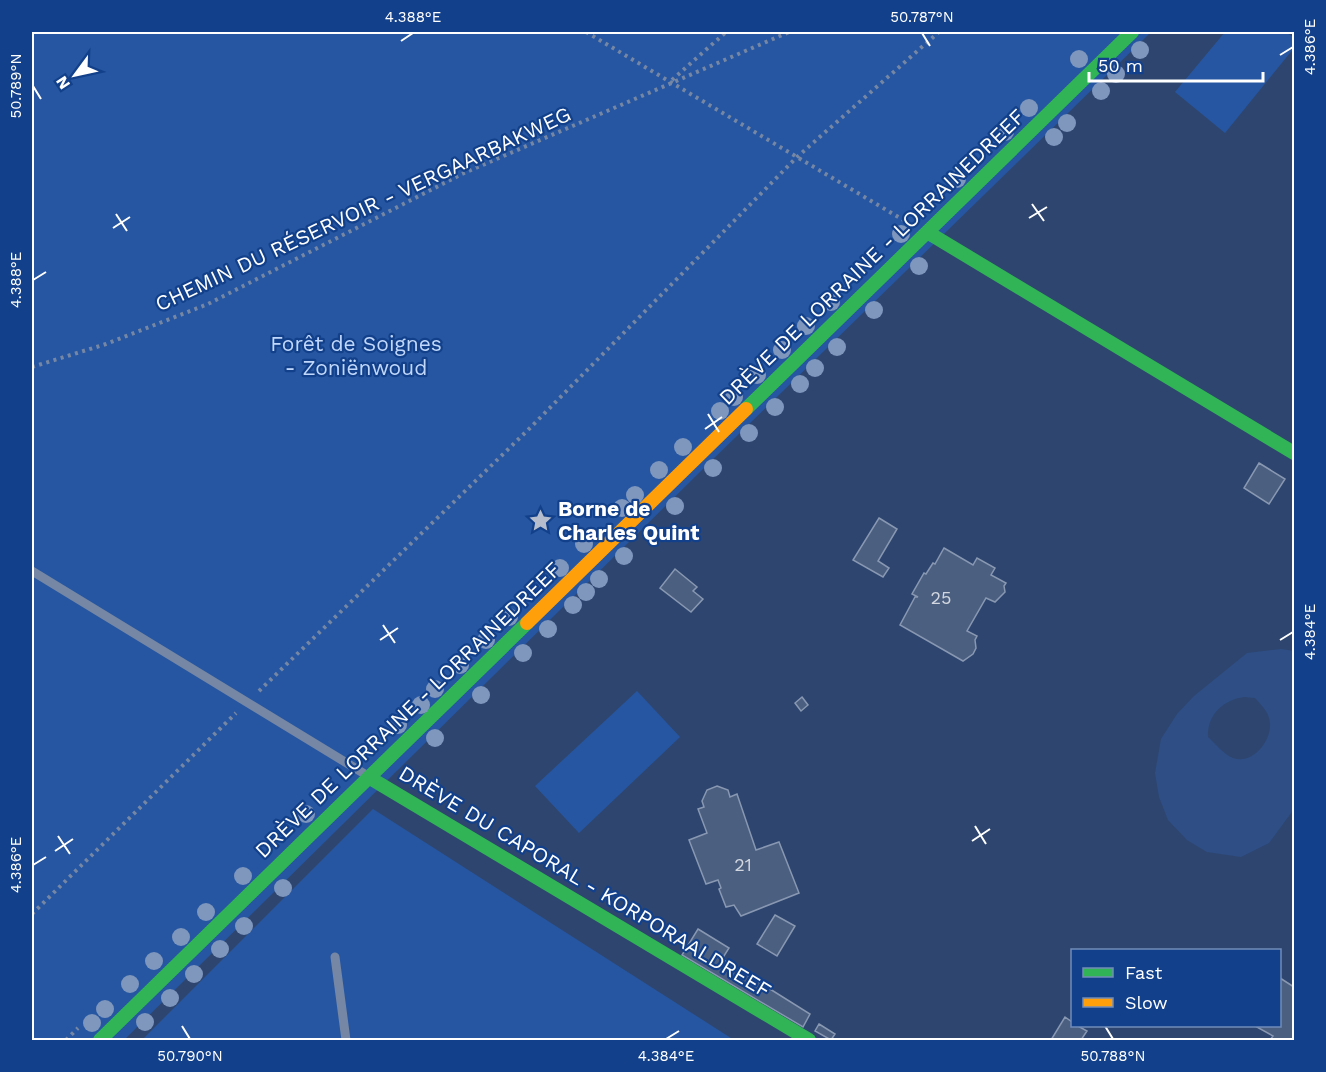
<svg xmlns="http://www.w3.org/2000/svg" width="1326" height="1072" font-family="'Work Sans',sans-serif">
<rect width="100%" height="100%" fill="#2e466f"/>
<!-- green -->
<path fill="#2656a1" d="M32 32H1151L706 466 124 1040H32Z
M1225 32H1286L1294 38V48L1225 133 1175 92Z
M637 691 680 737 579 833 535 786Z
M373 809 734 1040H142Z"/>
<!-- water -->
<path fill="#2e4e85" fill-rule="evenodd" d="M1281 649 1294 651V809L1269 843 1241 857 1207 852 1187 840 1168 820 1159 797 1155 773 1161 739 1177 714 1194 696 1247 653ZM1244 697 1255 698C1262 706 1271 714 1270 726 1270 743 1251 765 1233 758 1224 755 1215 743 1208 737 1207 715 1223 700 1244 697Z"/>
<!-- building -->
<path fill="#4b5f80" stroke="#8998b2" stroke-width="1.5" d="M1259 463 1285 479 1269 504 1244 488Z
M879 518 897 529 878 561 889 568 883 577 853 560Z
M944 548 973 565 977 558 995 568 991 575 1006 583 1004 586 1005 592 995 602 986 598 967 631 977 636 975 640 976 648 973 654 963 661 900 625 915 597H918L912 594 924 573 926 574 933 563 935 564Z
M675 569 697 587 693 591 703 599 691 612 660 588Z
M802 697 808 705 801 711 795 703Z
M717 786 728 790 730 797 737 794 756 850 779 842 799 893 741 916 734 905 726 907 719 889 721 888 718 880 706 884 689 840 707 833 698 809 704 807 702 801 707 790Z
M775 915 795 926 777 956 757 944Z
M698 929 729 948 722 959 810 1014 803 1027 682 955Z
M1280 978 1294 987V1040H1270L1273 1036 1255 1026H1280Z
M1065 1017 1072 1022V1026H1078L1087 1031 1081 1040H1051Z
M819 1024 835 1034 831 1040 815 1031Z"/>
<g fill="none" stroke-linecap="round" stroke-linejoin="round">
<!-- path -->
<path stroke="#7587a4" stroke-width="4" stroke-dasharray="3 4.5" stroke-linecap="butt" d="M586 32 905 221
M672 80 726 32
M32 367 106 344 208 304 462 174 789 32
M259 691 530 428 797 157 939 32
M32 914 236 713
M66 1040 78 1028"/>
<!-- lane -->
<path stroke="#7587a4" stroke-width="9" d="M32 571 368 776
M335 957 346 1040"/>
<!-- fast -->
<path stroke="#30b455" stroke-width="14" d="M927 232 1294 453
M746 409 1132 32
M370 778 809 1040
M100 1040 527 623"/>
<!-- slow -->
<path stroke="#ff9f0a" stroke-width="14" d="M527 623 746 409"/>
</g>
<!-- trees -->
<g fill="#7f96bd">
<circle cx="1140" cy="50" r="9"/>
<circle cx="1079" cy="59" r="9"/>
<circle cx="1116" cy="74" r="9"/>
<circle cx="1101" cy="91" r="9"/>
<circle cx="1029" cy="108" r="9"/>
<circle cx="1067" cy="123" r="9"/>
<circle cx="1005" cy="132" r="9"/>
<circle cx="1054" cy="137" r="9"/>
<circle cx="957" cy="179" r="9"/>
<circle cx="901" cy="234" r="9"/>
<circle cx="919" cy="266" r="9"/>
<circle cx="831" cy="302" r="9"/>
<circle cx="874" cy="310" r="9"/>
<circle cx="806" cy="326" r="9"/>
<circle cx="837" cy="347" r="9"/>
<circle cx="782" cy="350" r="9"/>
<circle cx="815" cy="368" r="9"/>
<circle cx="757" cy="375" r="9"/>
<circle cx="800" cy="384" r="9"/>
<circle cx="734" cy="397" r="9"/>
<circle cx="775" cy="407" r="9"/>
<circle cx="720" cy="411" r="9"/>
<circle cx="749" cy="433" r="9"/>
<circle cx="683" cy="447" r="9"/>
<circle cx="713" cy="468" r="9"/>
<circle cx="659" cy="470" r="9"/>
<circle cx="635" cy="495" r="9"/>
<circle cx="675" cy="506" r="9"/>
<circle cx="622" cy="508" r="9"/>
<circle cx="584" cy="544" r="9"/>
<circle cx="624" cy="556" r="9"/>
<circle cx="560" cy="568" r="9"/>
<circle cx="599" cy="579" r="9"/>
<circle cx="586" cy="592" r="9"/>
<circle cx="573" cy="605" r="9"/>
<circle cx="509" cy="617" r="9"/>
<circle cx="548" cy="629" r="9"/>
<circle cx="486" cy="640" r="9"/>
<circle cx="523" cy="653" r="9"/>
<circle cx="460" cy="665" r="9"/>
<circle cx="435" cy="689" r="9"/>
<circle cx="481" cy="695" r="9"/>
<circle cx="421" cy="705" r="9"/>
<circle cx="398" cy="725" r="9"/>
<circle cx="435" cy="738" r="9"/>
<circle cx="306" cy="814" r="9"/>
<circle cx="243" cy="876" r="9"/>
<circle cx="283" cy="888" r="9"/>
<circle cx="206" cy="912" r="9"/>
<circle cx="244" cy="926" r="9"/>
<circle cx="181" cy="937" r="9"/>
<circle cx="220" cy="949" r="9"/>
<circle cx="154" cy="961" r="9"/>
<circle cx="194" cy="974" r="9"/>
<circle cx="130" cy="984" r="9"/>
<circle cx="170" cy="998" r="9"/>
<circle cx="105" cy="1009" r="9"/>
<circle cx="145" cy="1022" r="9"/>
<circle cx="92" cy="1023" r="9"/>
</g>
<!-- ticks -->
<path fill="none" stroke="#fff" stroke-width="2" d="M922 33 930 46M401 41 413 33M1280 55 1293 47M33 86 41 99M1032 204 1044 221M116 214 127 231M1029 218 1047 207M113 228 130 217M33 280 46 272M708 414 719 432M705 429 722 417M383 625 395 643M380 640 398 628M1280 640 1293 632M975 826 986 844M58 836 70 854M972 841 990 829M55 851 73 839M33 865 46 857M182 1026 190 1039M1105 1026 1113 1039M666 1039 679 1031"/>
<!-- icons -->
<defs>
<symbol id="sight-bare" viewBox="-9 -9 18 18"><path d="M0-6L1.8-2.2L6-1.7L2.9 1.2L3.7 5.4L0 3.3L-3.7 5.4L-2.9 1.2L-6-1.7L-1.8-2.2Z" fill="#b6becd" stroke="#13408a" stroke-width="2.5" paint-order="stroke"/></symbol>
</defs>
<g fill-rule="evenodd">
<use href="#sight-bare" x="524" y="504" width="33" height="33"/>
</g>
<g text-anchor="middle" stroke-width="4.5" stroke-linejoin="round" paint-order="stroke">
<!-- number labels -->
<g font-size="18" fill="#d2d7df">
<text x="941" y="604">25</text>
<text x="743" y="871">21</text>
</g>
<!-- street labels -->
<g font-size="21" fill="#fff" stroke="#13408a">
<text transform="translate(363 209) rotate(-25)" y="7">CHEMIN DU RÉSERVOIR - VERGAARBAKWEG</text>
<text transform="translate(872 257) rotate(-44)" y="7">DRÈVE DE LORRAINE - LORRAINEDREEF</text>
<text transform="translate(408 710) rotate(-44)" y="7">DRÈVE DE LORRAINE - LORRAINEDREEF</text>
<text transform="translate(585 882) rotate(31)" y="7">DRÈVE DU CAPORAL - KORPORAALDREEF</text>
</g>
<!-- park labels -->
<g font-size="21" fill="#c1d8fc" stroke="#13408a">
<text x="356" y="351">Forêt de Soignes<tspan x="356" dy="24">- Zoniënwoud</tspan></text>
</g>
<!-- poi labels -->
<g font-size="21" font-weight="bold" fill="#fff" stroke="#13408a" text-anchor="start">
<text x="558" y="516">Borne de<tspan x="558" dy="24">Charles Quint</tspan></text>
</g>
</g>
<!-- border -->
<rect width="1326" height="1072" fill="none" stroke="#13408a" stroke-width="66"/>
<!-- legend -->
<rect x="1071" y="949" width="210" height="78" fill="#13408a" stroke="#718cb9" stroke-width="1.5"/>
<rect x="1083" y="968" width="30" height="9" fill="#30b455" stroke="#718cb9" stroke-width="1.5"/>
<text x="1125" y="979" font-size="18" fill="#ffffff">Fast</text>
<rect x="1083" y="998" width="30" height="9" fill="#ff9f0a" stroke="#718cb9" stroke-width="1.5"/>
<text x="1125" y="1009" font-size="18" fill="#ffffff">Slow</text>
<!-- north arrow -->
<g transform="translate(75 75) rotate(237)" stroke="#13408a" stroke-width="4.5" paint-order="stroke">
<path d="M0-4.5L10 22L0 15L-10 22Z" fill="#ffffff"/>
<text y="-9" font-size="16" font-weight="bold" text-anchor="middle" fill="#ffffff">N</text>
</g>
<!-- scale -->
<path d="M1089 72v9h174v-9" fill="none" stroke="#ffffff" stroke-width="3"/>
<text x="1098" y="72" font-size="18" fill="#ffffff" stroke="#13408a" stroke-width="4.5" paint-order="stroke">50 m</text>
<rect x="33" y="33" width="1260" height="1006" fill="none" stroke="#fff" stroke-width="2"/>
<g font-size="15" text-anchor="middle" fill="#fff">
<text x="413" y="22">4.388°E</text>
<text x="922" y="22">50.787°N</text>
<text transform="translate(1310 47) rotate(-90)" y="5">4.386°E</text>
<text transform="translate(16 86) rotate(-90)" y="5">50.789°N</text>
<text transform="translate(16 280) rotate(-90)" y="5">4.388°E</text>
<text transform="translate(1310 632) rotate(-90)" y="5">4.384°E</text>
<text transform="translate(16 865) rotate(-90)" y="5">4.386°E</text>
<text x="190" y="1061">50.790°N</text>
<text x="666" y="1061">4.384°E</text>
<text x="1113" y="1061">50.788°N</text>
</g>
</svg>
